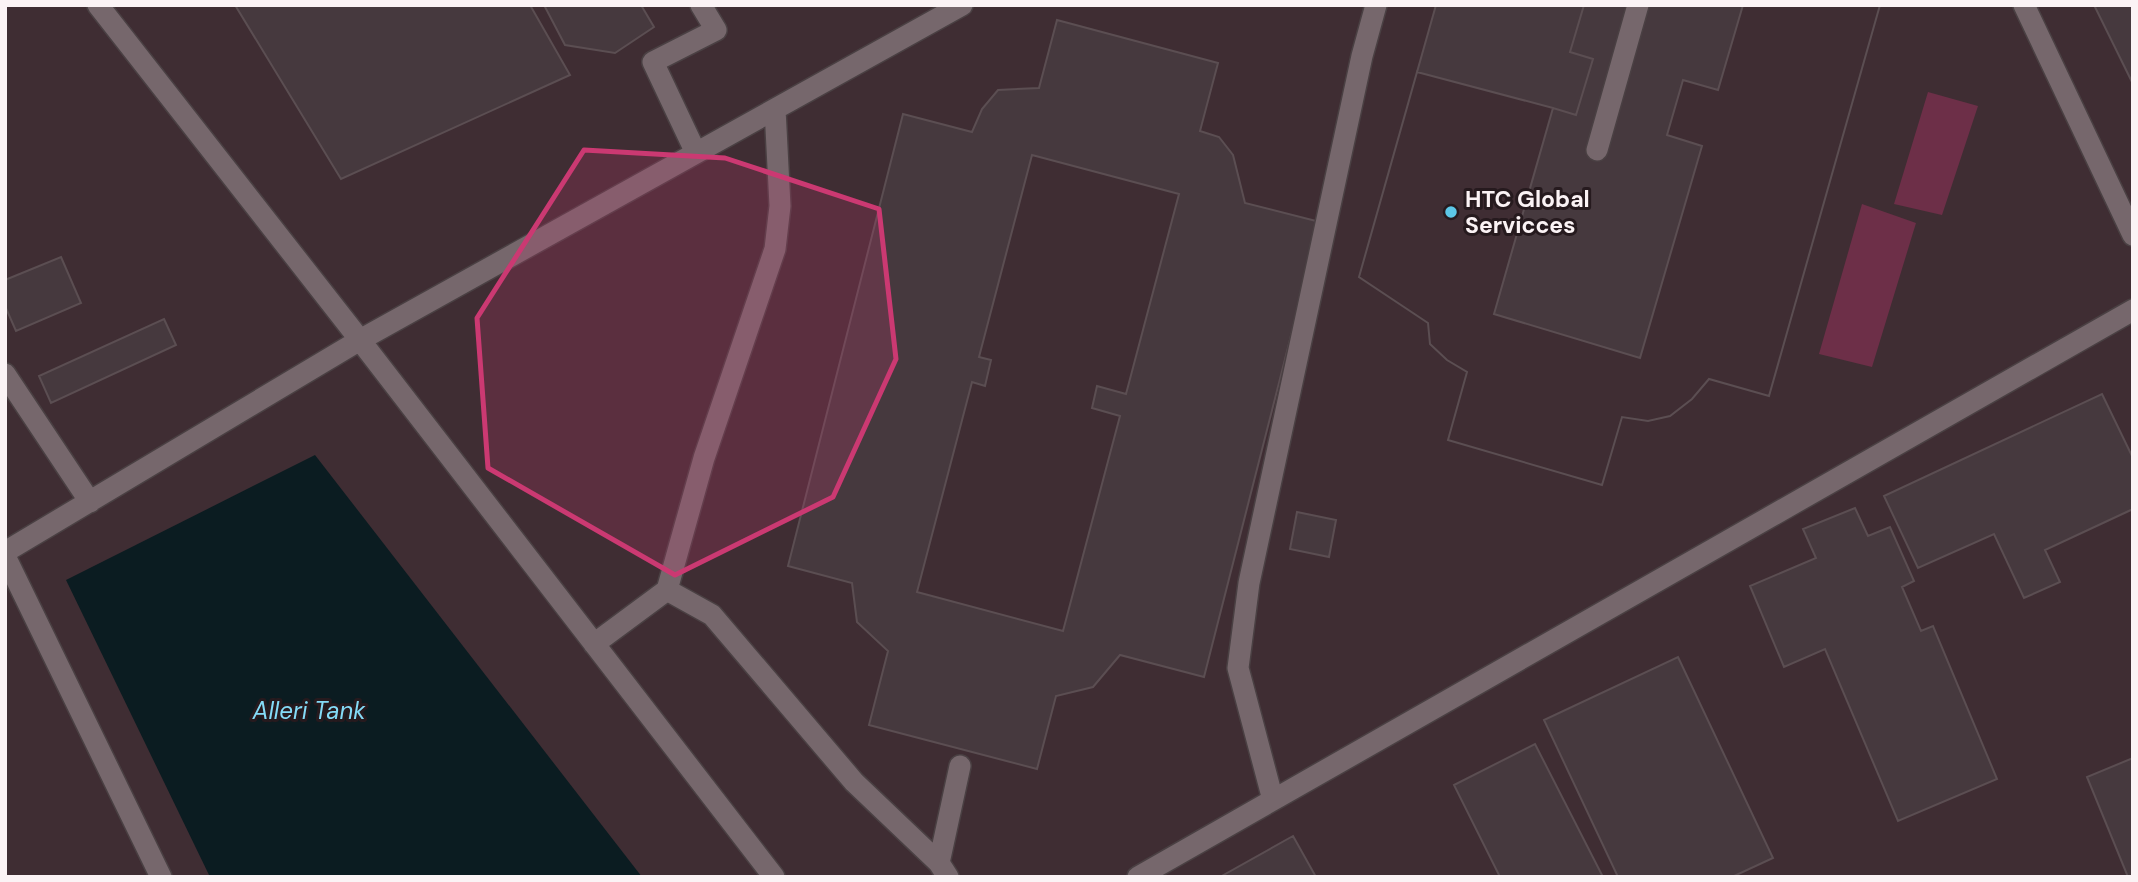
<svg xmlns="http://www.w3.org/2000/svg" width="2138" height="882" font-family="'DM Sans',sans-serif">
<rect width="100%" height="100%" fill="#302428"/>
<!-- built -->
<path fill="#3f2d33" d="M5 5H2133V877H5Z"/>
<!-- green -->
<path fill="#6d2f48" d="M1928 92 1978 106 1942 215 1894 204Z
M1862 204 1916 223 1872 367 1819 354Z"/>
<!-- water -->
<path fill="#0b1c21" d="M315 455 642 877H210L66 580Z"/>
<!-- building -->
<path fill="#46393e" stroke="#5b4e52" stroke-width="2" fill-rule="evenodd" d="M235 5H530L570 75 341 179Z
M544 5H641L654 27 615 53 565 45Z
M1436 5H1584L1570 52 1593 59 1576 115 1553 108 1494 314 1640 358 1702 146 1667 135 1683 80 1718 90 1743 5H1880L1769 396 1709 379 1692 399 1670 416 1648 421 1622 417 1602 485 1448 440 1467 372 1447 360 1430 344 1428 323 1359 277Z
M1584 5H1743L1718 90 1683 80 1667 135 1702 146 1640 358 1494 314 1553 108 1576 115 1593 59 1570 52Z
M1743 5H1880L1769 396 1709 379 1692 399 1670 416 1648 421 1622 417 1602 485 1448 440 1467 372 1447 360 1430 344 1428 323 1359 277 1417 72 1553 108 1494 314 1640 358 1702 146 1667 135 1683 80 1718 90Z
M2094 5H2133V84Z
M1057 20 1218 63 1200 131 1219 137 1233 155 1245 203 1320 222 1204 677 1120 655 1093 687 1056 696 1037 769 869 725 888 651 857 622 852 583 788 566 903 114 972 132 982 109 998 90 1039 88ZM1032 155 1179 194 1126 394 1097 386 1092 408 1120 416 1063 631 917 592 972 382 985 386 991 360 979 357Z
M61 257 81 303 16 331 5 306V280Z
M164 319 176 345 51 403 39 376Z
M2102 394 2133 458V509L2045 550 2060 582 2024 598 1994 534 1918 568 1884 496Z
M1855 508 1868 536 1890 527 1914 581 1902 587 1921 631 1933 626 1997 779 1898 821 1825 649 1784 667 1750 586 1816 558 1803 529Z
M1297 512 1336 520 1329 557 1290 549Z
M1678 657 1773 858 1732 877H1618L1544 720Z
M1535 744 1603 877H1500L1454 785Z
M2133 758V877H2128L2087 777Z
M1293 836 1316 877H1220Z"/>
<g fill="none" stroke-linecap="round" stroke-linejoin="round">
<defs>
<path id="minor" d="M98 5 360 340 774 877
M2024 5 2133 235
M1597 150 1638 5
M696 153 653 62 716 30 701 5
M5 374 90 502
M5 552 360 340 962 5
M5 556 161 877
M667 590 712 615 854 782 939 863 948 877
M594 644 667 590 704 458 775 249 780 206 775 109
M1273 800 1238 668 1249 583 1362 56 1376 5
M939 863 960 766
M1138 877 2133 310"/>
</defs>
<!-- minor casing -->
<use href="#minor" stroke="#4a4043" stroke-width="24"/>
<!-- minor -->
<use href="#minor" stroke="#76676c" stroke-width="21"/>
</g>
<!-- marked area -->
<path fill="#cb3972" fill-opacity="0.2" stroke="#cb3972" stroke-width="5" stroke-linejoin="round" d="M584 150 725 158 879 209 896 359 833 497 675 575 488 468 477 318Z"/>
<!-- markers -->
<circle fill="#5cc7e7" stroke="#261a1e" stroke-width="2.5" cx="1451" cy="212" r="7"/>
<g text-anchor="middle" stroke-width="6" stroke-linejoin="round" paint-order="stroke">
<!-- poi labels -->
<g font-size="23" font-weight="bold" fill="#fbf3f5" stroke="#261a1e" text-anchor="start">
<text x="1465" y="207">HTC Global<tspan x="1465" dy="26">Servicces</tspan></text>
</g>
<!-- water labels -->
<g font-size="24" font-style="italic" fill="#84dbf7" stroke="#261a1e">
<text x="309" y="719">Alleri Tank</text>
</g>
</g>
<!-- border -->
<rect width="2138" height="882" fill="none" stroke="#fbf3f5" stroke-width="14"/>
</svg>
